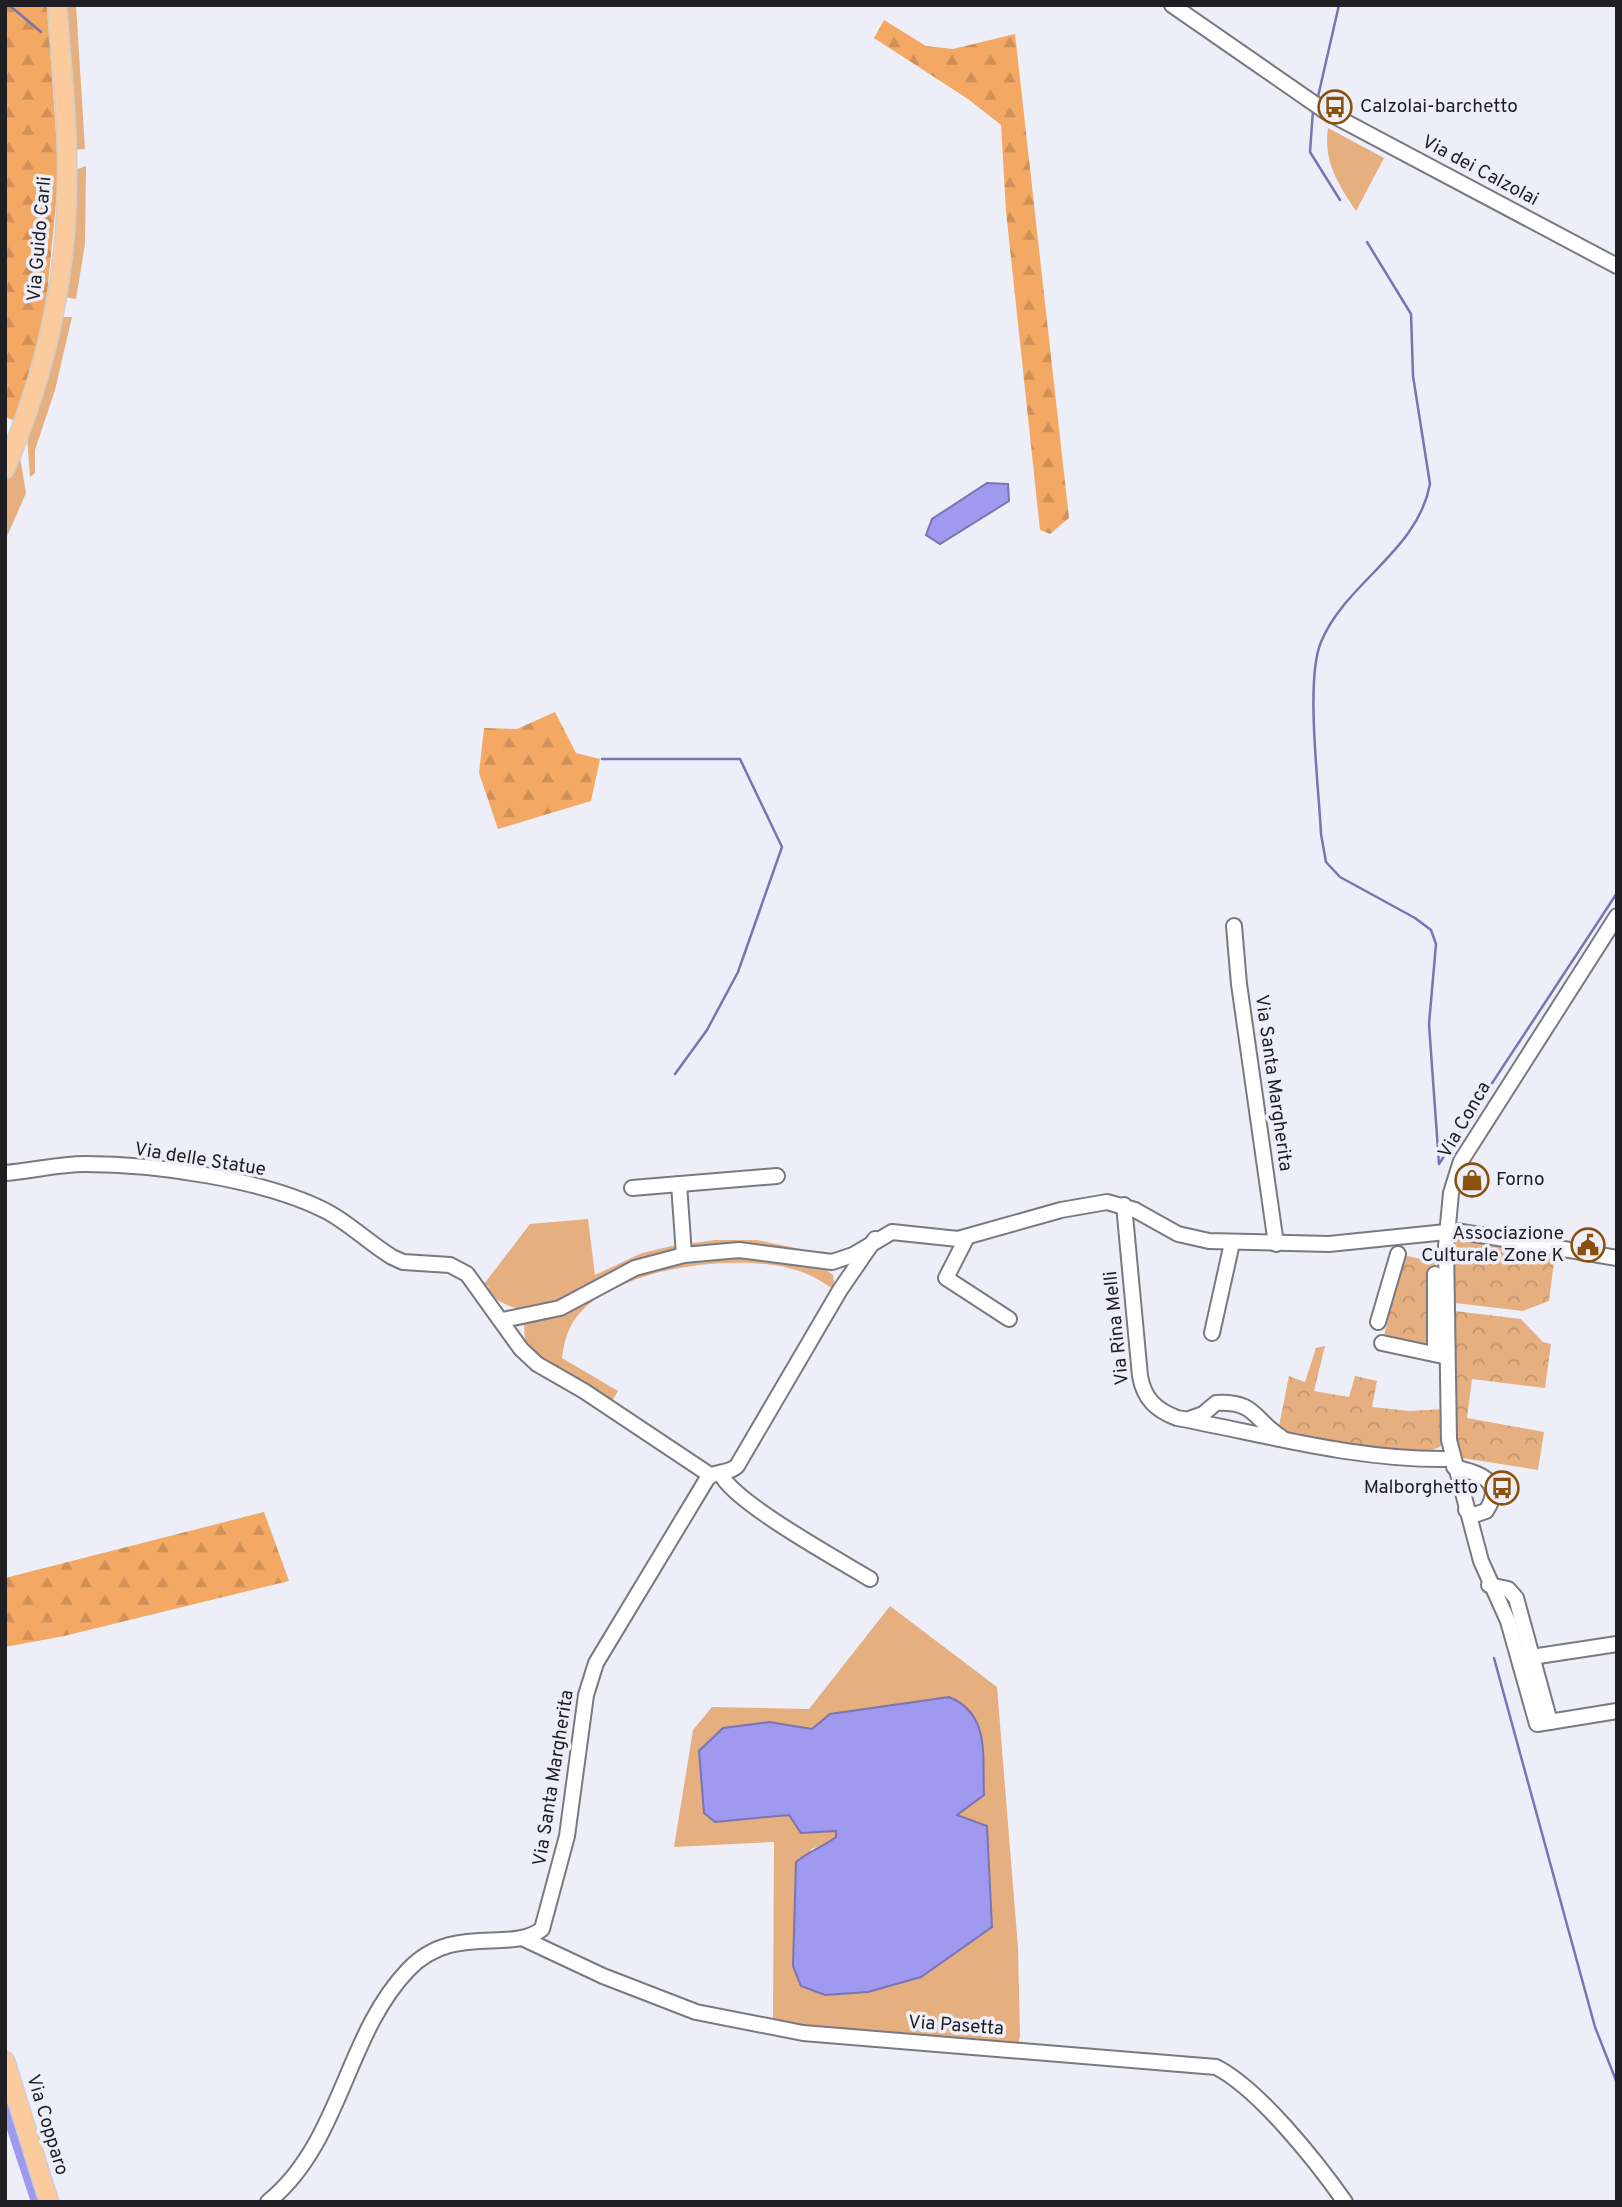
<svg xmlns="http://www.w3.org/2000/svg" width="1622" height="2207" viewBox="0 0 1622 2207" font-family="Overpass,sans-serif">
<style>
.grass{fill:#e6af7f;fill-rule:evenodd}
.forest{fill:url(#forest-firs)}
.park{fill:url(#park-crowns)}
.water{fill:#9f99ef;stroke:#7974b2;stroke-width:2}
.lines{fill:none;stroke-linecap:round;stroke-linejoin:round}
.stream{stroke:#7974b2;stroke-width:2.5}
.canal{stroke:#9f99ef;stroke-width:10}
.minor-casing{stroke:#797982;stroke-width:18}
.major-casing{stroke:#cececf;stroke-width:21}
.minor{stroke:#fff;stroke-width:14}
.major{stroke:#fbca9d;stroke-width:18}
.labels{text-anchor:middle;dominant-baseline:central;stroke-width:7;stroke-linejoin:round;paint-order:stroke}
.poi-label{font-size:19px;fill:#1f1f23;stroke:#eeeef9;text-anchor:start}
.street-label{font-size:19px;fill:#1f1f23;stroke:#eeeef9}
</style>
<defs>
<pattern id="forest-firs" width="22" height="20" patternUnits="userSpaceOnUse" patternTransform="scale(1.75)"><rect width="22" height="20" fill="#f3a864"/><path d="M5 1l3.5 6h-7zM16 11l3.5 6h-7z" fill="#d09056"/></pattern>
<pattern id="park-crowns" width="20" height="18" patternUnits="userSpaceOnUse" patternTransform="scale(1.75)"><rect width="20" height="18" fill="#e6af7f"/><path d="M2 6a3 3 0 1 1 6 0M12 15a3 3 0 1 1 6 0" fill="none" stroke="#c5966d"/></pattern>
</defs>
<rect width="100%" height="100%" fill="#eeeef9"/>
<g class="grass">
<polygon points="65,5 76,5 85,149 74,150"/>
<path d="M1328 128 1384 158 1356 211C1338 184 1323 161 1328 128Z"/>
<polygon points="86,166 85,244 76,299 65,297 75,170"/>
<polygon points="62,317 72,317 55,390 35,450 35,473 30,477 27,436 48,373"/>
<polygon points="19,451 26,493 5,541 5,484"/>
<path d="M588 1219 595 1275 642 1253 676 1245 677 1251C657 1257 635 1262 615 1271 570 1292 532 1334 485 1290L489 1287 484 1284 530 1224Z"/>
<polygon points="715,1240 757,1240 819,1253 839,1253 834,1256 687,1249 686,1244"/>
<path d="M731 1255 823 1268 833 1275 835 1290C825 1284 814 1276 802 1272 745 1251 620 1266 579 1314 568 1326 564 1342 562 1358L618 1391 612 1401 542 1363 525 1345 524 1324 558 1316 609 1285 663 1264Z"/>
<path d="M890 1606 997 1687 1018 1948 1020 2036 1018 2045 802 2027 773 2020 774 1842 674 1847 693 1730 712 1707 809 1709ZM769 1722 813 1729 957 1816 868 1992 825 1995 801 1986 811 1849 827 1844 836 1837V1831L789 1815 715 1822Z"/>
</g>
<g class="forest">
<polygon points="5,5 47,5 59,174 45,314 18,422 5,417"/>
<polygon points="884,20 926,46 953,49 1015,34 1069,518 1050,534 1040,530 1006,211 1001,125 968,99 874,38"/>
<polygon points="555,712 576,753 600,759 591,801 498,829 479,773 484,728 517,729"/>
<polygon points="264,1512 289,1581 64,1636 5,1647 5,1578"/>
</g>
<g class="park">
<polygon points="1455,1236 1555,1254 1549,1301 1523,1311 1455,1303"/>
<polygon points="1398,1254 1435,1262 1435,1354 1382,1343 1387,1324 1378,1322"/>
<polygon points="1455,1311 1521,1319 1543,1342 1551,1344 1545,1388 1472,1379 1467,1418 1544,1432 1538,1470 1456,1457 1452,1395"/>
<path d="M1325 1346 1314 1391 1349 1397 1355 1376 1377 1381 1372 1407 1410 1411 1443 1409 1442 1445C1421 1465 1308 1437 1278 1431L1289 1376 1305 1382 1316 1348Z"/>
</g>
<g class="water">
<polygon points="987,483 1008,484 1009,501 940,544 926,535 932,519"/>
<path d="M949 1697C991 1714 982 1757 984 1795L957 1815 987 1826 992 1927 921 1977 868 1992 825 1995 801 1986 793 1966 796 1862C809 1851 823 1847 836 1837V1831L801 1833 789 1815 715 1822 704 1813 699 1751 723 1728 769 1722 812 1729 830 1714Z"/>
</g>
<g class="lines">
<g class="stream">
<polyline points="9,5 41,32"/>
<polyline points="1317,101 1339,5"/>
<polyline points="1313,110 1310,152 1340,200"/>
<path d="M1367 242 1411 314 1413 376 1430 484C1418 551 1345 583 1321 642 1305 680 1319 788 1321 834L1326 862 1340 877 1415 918 1431 930 1436 944 1429 1024 1439 1164"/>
<polyline points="602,759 740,759 782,847 738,972 707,1030 675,1074"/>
<polyline points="1439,1164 1617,893"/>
<polyline points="1494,1658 1595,2027 1617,2083"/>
</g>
<polyline class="canal" points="5,2108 36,2202"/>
<defs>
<g id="minor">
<polyline points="1172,5 1325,111 1617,266"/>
<polyline points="1617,916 1461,1161 1451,1193 1446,1246 1449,1440 1481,1561 1508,1621 1537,1724 1617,1711"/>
<polyline points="1234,926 1239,984 1276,1244"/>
<path d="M5 1173C32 1171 58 1164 85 1164 155 1164 263 1179 326 1211 349 1223 369 1243 392 1257L403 1262 450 1265 467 1274 521 1349 537 1364 584 1391 710 1475"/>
<polyline points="679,1184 684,1255"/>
<polyline points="632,1188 777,1176"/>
<path d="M1124 1205 1140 1376C1144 1399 1156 1410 1177 1418 1268 1435 1359 1461 1451 1459"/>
<polyline points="967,1237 946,1278 1009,1319"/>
<polyline points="503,1320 560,1308 635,1268 684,1255 739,1250 832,1262 853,1255 892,1232 958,1239 1061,1210 1107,1202 1135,1210 1178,1234 1209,1241 1329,1244 1456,1231 1617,1258"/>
<polyline points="1378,1322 1398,1254"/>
<polyline points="1212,1333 1232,1243"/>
<polyline points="1382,1343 1443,1356"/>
<polyline points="1435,1354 1435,1274"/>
<path d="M1189 1419 1203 1414 1216 1403C1256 1401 1253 1419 1281 1437"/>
<path d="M1454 1467C1478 1473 1506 1480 1486 1511L1474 1515 1466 1510"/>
<path d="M721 1474C733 1502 839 1560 870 1579"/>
<polyline points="1489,1585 1508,1589 1516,1598 1550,1722"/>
<polyline points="1525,1658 1617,1644"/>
<path d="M522 1938 603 1976 696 2012 803 2033 1216 2067C1259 2089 1316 2161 1345 2202"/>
<path d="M268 2202C341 2143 345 2036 408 1970 453 1922 511 1954 542 1929L567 1836 586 1695 596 1663 707 1479C715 1470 727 1475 737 1466L840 1290 875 1239"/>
</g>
<g id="major">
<path d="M5 469C45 376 67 281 67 180 68 122 61 63 57 5"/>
<polyline points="5,2061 49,2202"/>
</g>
</defs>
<use href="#minor" class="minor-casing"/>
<use href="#major" class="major-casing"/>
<use href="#minor" class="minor"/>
<use href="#major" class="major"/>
</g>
<defs>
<symbol id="bus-ring" viewBox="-11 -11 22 22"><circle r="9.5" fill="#eeeef9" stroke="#8b510c" stroke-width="1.5"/><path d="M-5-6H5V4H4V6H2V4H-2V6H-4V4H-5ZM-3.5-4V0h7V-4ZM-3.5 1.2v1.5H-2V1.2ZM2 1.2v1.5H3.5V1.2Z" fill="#8b510c"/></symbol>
<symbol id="shop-ring" viewBox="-11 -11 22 22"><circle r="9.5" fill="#eeeef9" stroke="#8b510c" stroke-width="1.5"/><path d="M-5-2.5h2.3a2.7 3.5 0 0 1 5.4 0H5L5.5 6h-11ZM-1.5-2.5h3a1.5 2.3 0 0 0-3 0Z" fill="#8b510c"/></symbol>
<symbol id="civic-ring" viewBox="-11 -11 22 22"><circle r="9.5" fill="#eeeef9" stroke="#8b510c" stroke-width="1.5"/><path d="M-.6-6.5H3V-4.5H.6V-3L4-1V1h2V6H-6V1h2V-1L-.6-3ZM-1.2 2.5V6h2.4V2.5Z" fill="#8b510c"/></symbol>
</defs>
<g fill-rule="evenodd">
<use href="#bus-ring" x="1316" y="88" width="38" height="38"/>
<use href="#shop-ring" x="1453" y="1161" width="38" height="38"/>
<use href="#civic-ring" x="1569" y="1226" width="38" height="38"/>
<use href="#bus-ring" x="1483" y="1469" width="38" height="38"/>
</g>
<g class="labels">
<g class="poi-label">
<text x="1360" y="107">Calzolai-barchetto</text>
<text x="1496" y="1180">Forno</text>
<text x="1564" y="1234" text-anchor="end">Associazione<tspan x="1564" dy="22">Culturale Zone K</tspan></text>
<text x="1478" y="1488" text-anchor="end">Malborghetto</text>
</g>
<g class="street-label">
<text transform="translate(1480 171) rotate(28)">Via dei Calzolai</text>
<text transform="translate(40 239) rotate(-85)">Via Guido Carli</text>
<text transform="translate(1273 1083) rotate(82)">Via Santa Margherita</text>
<text transform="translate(1465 1120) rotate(-60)">Via Conca</text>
<text transform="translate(200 1160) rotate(9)">Via delle Statue</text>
<text transform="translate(1117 1328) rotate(-96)">Via Rina Melli</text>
<text transform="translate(554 1778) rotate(-81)">Via Santa Margherita</text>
<text transform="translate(956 2026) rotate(4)">Via Pasetta</text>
<text transform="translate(47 2125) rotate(73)">Via Copparo</text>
</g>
</g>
<rect width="1622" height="2207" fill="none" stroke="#1f1f23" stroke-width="14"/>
</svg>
